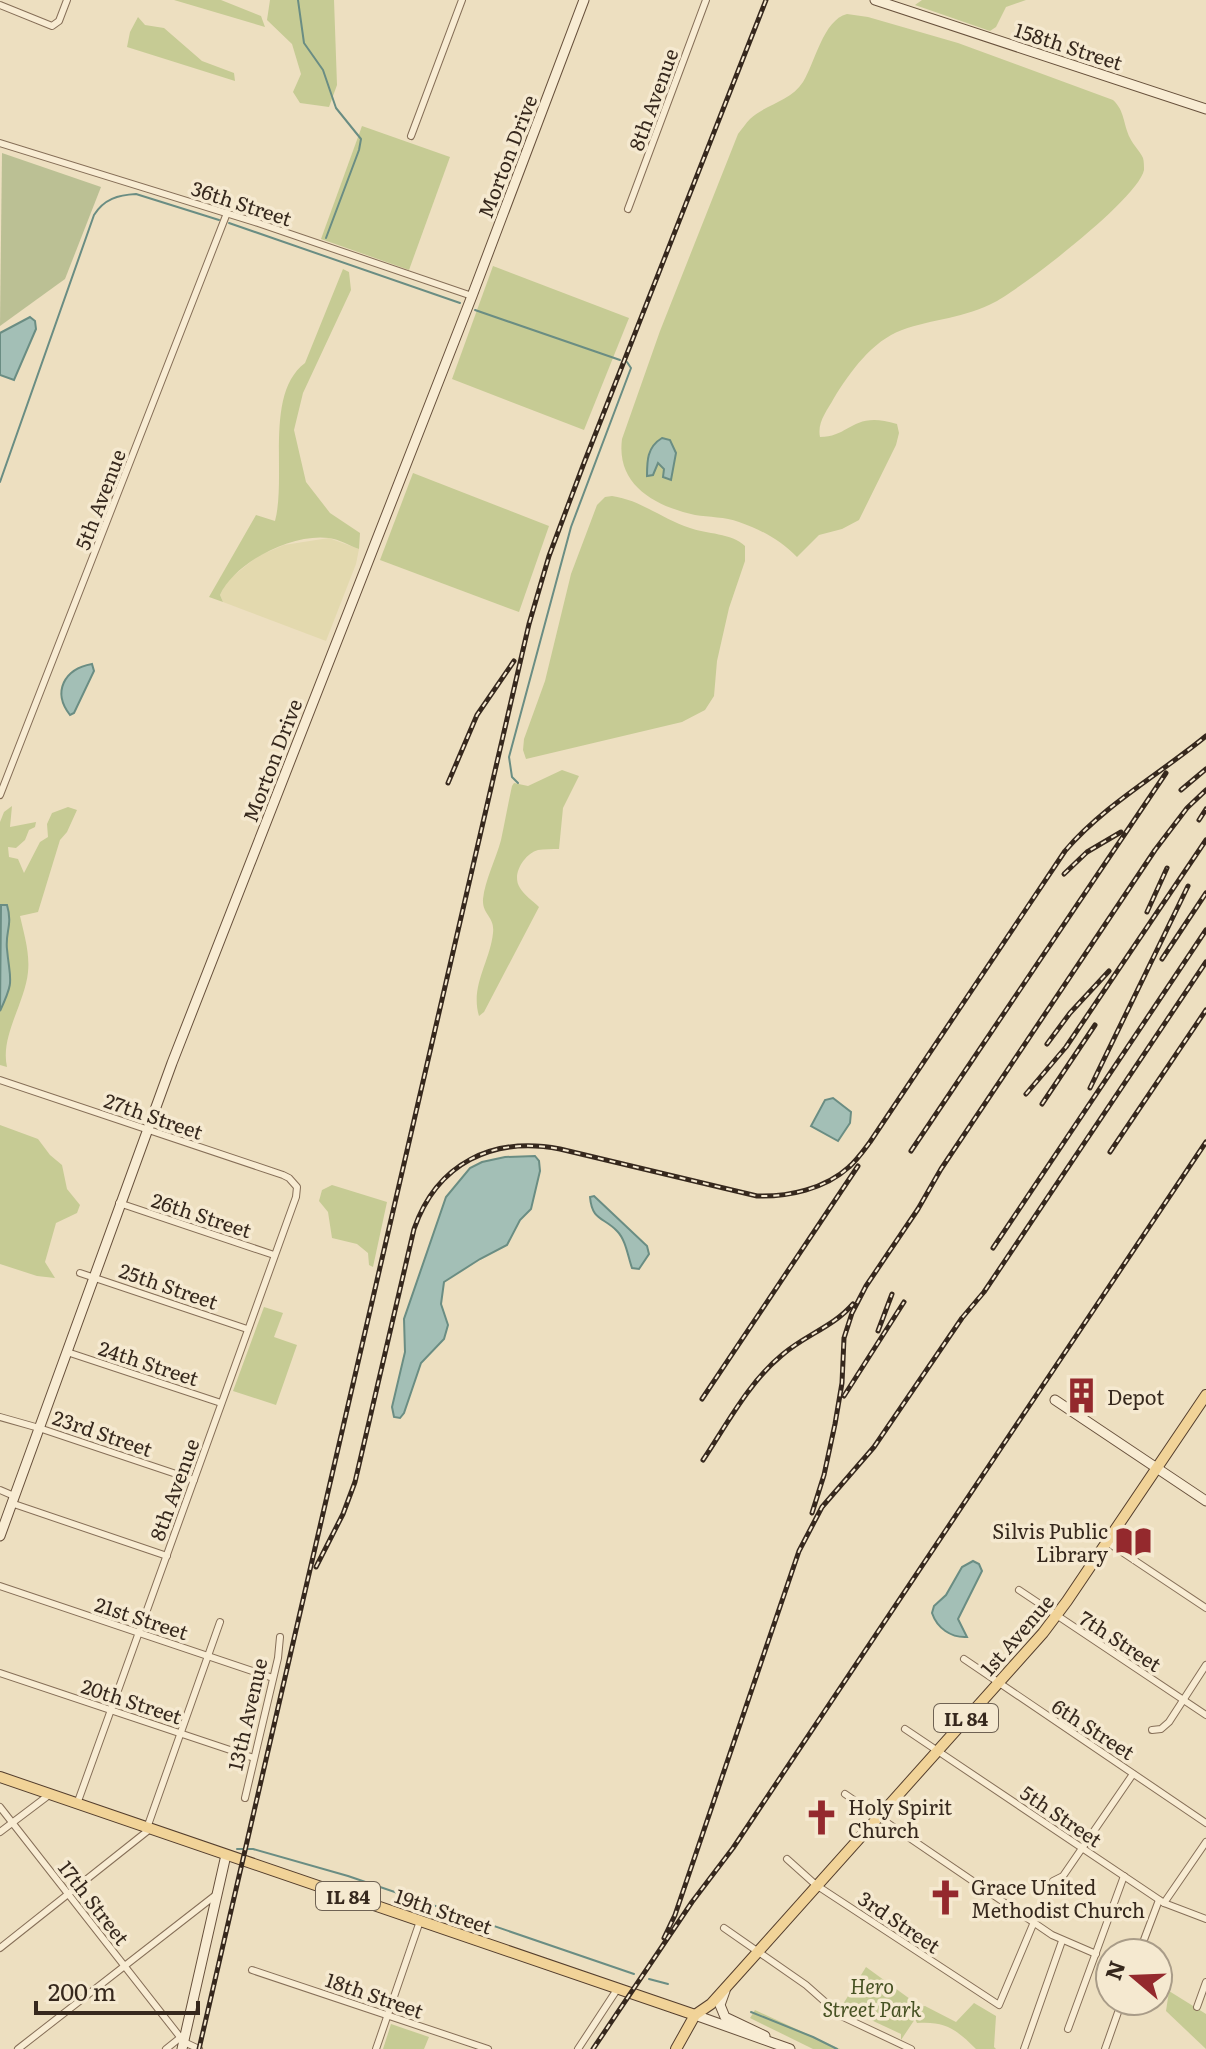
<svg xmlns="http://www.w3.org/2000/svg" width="1206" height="2049" viewBox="0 0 1206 2049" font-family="Literata,serif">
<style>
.farmland{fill:#e3d9ae}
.green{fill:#c6cb94}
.cemetery{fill:#bbc094}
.water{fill:#a3bfb6;stroke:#6a8d83;stroke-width:2}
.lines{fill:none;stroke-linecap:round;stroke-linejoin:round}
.stream{stroke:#6a8d83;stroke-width:2}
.street-casing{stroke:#866f58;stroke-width:8}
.secondary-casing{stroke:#68513c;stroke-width:11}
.primary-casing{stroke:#543e2d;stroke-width:12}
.street{stroke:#f8ecd3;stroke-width:6}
.secondary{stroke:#f8ecd3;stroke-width:9}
.primary{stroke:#f1d398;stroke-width:10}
.rail-casing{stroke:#36281d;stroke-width:5}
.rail{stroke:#f5e9d0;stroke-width:2;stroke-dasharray:6;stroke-linecap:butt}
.labels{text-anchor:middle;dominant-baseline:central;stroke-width:7;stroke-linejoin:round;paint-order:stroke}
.shield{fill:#f5e9d0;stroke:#6f6253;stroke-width:2}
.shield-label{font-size:18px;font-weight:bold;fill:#36281d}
.street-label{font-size:20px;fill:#36281d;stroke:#f5e9d0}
.poi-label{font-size:20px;fill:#36281d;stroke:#f5e9d0;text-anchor:start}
.park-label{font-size:20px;font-style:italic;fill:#475223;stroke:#f5e9d0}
</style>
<rect width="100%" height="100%" fill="#eddfc0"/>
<polygon class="farmland" points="329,538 359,549 356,564 326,641 223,602 220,595 227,581 258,556 284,545"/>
<g class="green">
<polygon points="174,0 221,0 261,16 265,27"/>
<polygon points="270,0 334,0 337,85 329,107 300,103 293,92 301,74 292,44 267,20"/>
<polygon points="922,0 1026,0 1006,7 996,27 990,31 915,5"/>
<path d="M847 14 868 17 958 43 1113 100C1125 111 1123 124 1130 138 1133 145 1140 151 1143 158 1144 161 1144 167 1144 170 1138 199 1023 287 995 302 966 318 932 319 902 330 872 341 850 372 834 398 827 411 817 422 820 437 851 437 852 410 897 424L899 433 896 445 859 520 842 529 819 535 797 557C780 540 762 530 739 522 725 517 709 517 695 515 655 506 616 485 622 439L660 331 738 134C742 129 746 123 750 119 766 104 791 101 803 82 815 63 823 20 847 14Z"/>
<polygon points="138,17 145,25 164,28 202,61 234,73 235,81 127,47 130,32"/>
<polygon points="362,126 450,157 409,270 321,239"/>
<polygon points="493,266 629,318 584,430 452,379"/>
<path d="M343 269 349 272 351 290 303 393 294 430 306 482 330 513 360 533 359 549C350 546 339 539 329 538 292 533 235 562 220 595L223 602 209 597 256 515 275 521C287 476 264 394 305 363Z"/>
<polygon points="413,473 549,526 519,612 380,560"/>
<path d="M612 496C641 500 662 519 690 528 706 534 732 533 745 546V561L729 608 717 661 714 696 705 710 682 722 526 759 523 750 524 739 545 681 571 574 597 505 605 497Z"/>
<path d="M562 770 579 776 563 808 559 849C553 849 544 849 538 850 524 854 511 875 520 888 524 895 533 901 539 907L484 1012 479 1016C470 986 490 962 493 933 495 916 482 915 483 899 485 880 496 859 501 840 505 822 508 804 512 786L514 783 528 786Z"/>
<path d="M12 806 10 827 36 822 35 827 29 830 25 840 16 848 8 847 9 857 18 859 24 873 40 842 48 837 47 824 52 813 68 807 77 810 67 832 60 840 38 912 20 916C24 934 30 953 28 972 25 1003 0 1036 7 1067L0 1065V822L4 812Z"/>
<polygon points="0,1125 38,1139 50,1155 62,1165 67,1189 80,1205 77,1213 56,1223 45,1262 55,1278 37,1276 0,1264"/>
<polygon points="332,1185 387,1202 373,1267 369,1265 368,1253 357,1244 332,1238 328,1212 319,1201 322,1190"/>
<polygon points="264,1307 283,1313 274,1337 297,1345 276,1405 233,1391"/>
<path d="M866 1967 921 2007 925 2006 956 2022 974 2003 996 2016 994 2047 996 2049H976C956 2029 945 2021 917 2023L915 2019 901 2040V2034L854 2012 850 2017 840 2009Z"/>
<polygon points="1169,1991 1206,2014 1206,2049 1166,2011"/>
<polygon points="755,2010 840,2049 813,2049 750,2018"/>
<polygon points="391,2024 429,2037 424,2049 383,2049"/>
</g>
<polygon class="cemetery" points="2,153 101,187 65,279 0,326"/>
<g class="water">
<polygon points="30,317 35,321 36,329 14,380 0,375 0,333"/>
<path d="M662 438 670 440 676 453 671 480 663 477 664 469 658 463 653 475 647 476C647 461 647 447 662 438Z"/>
<path d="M92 664 94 671 74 713 70 715C52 692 64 669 92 664Z"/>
<path d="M1 905H7C13 925 5 932 7 949 10 982 15 979 0 1011Z"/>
<polygon points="833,1098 851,1112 850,1123 838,1141 811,1126 825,1100"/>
<polygon points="535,1156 539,1161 540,1171 531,1209 520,1220 507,1245 480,1259 444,1282 441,1304 448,1325 444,1339 421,1363 404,1413 400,1418 394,1417 392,1407 405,1352 404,1319 446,1197 470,1168 482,1162 505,1157"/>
<path d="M594 1196 647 1246 649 1254 639 1269 632 1268C628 1257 626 1240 617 1231 604 1217 592 1221 590 1197Z"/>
<path d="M973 1561 979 1564 982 1571 958 1619 967 1637C951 1638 937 1628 932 1613L934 1606 946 1595 962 1567Z"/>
</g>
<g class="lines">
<g class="stream">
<polyline points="298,0 304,43 323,70 336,108 361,139 359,150 326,238"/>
<polyline points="229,223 460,303"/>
<polyline points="475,310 620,360"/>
<path d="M0 482 94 215C104 199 118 195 136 194L219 220"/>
<polyline points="518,783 512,777 509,757 571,527 631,368 627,362"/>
<polyline points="237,1849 253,1849 348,1876 634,1974"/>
<polyline points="649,1979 668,1984"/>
<polyline points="751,2012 813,2037 837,2049"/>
</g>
<defs>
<g id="street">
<polyline points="0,5 52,26 59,21 67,0"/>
<polyline points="411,136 462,0"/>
<polyline points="0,143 258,223 472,296"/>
<polyline points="628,209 706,0"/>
<polyline points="0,795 227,213"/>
<polyline points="0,1080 283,1175 289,1178 297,1187 296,1197 77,1804"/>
<polyline points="119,1203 274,1255"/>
<polyline points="80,1273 247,1329"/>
<polyline points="67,1352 221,1403"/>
<polyline points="0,1417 39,1428 194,1480"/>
<polyline points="0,1490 14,1496"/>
<polyline points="11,1503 167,1556"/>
<polyline points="1107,1542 1206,1608"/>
<polyline points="0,1586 273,1678"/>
<polyline points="1019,1590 1206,1715"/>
<polyline points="964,1659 1206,1823"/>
<polyline points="0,1673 254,1758"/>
<polyline points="905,1729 1164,1903 1206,1919"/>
<polyline points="1152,1730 1161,1729 1169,1722 1206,1665"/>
<polyline points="845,1794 1052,1935 1096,1954"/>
<polyline points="245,1798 278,1658 280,1637"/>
<polyline points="0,1807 184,2042 199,2049"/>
<polyline points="147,1828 220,1622"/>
<polyline points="0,1832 49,1795"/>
<polyline points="787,1859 816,1885 999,2005 1034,1922"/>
<polyline points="1053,1881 1063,1876 1133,1774"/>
<polyline points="1164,1903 1206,1842"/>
<polyline points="724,1928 806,1985 841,2016 911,2049"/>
<polyline points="0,1948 150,1829"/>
<polyline points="1139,1953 1159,1900"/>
<polyline points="252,1970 488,2049"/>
<polyline points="1197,2007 1206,1982"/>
<polyline points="1068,2029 1124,1876"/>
<polyline points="18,2049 217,1894"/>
<polyline points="166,2049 181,2037"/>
<polyline points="376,2049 420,1921"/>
<polyline points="578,2049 618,1988"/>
<polyline points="1024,2049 1062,1941"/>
<polyline points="1105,2049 1122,2001"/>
</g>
<g id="secondary">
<polyline points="875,0 1206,109"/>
<polyline points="1055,1400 1206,1501"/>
<polyline points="0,1536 172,1063 472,296 584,0"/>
<polyline points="725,1991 720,2005 725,2017 765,2036"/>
<polyline points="695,2015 790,2049"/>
<polyline points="182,2049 226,1855"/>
</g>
<g id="primary">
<polyline points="0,1777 695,2015"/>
<polyline points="676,2049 695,2015 711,2004 738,1974 1043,1633 1067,1601 1206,1395"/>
</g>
</defs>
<use href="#street" class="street-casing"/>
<use href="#secondary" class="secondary-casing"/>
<use href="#primary" class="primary-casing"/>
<use href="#street" class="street"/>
<use href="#secondary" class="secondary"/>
<use href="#primary" class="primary"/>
<defs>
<g id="rail">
<polyline points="448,783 477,715 514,661"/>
<polyline points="1181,790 1206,769"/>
<polyline points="1199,820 1206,809"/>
<polyline points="1064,874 1087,852 1121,832"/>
<polyline points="1147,912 1167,868"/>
<polyline points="1162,959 1206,893"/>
<polyline points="1047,1044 1070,1013 1109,971"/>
<polyline points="1090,1088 1188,886"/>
<polyline points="1026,1094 1066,1047 1206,840"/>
<polyline points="1042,1104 1095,1025"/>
<polyline points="911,1151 1166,773"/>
<polyline points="1110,1152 1206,1010"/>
<polyline points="993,1248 1206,930"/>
<polyline points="878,1331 892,1294"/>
<polyline points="844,1396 904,1302"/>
<polyline points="702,1399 858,1166"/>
<path d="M703 1460C727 1424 749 1382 782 1355 805 1335 833 1327 853 1304"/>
<polyline points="812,1513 824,1475 835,1424 842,1383 844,1338 852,1313 866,1286 918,1209 941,1169 1155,850 1187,808 1206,790"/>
<path d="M316 1567 343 1514 355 1482 414 1229C437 1163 493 1136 560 1149L757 1196C788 1197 825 1189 849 1167 857 1160 864 1150 870 1142L1065 851C1104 805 1160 774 1206 736"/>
<polyline points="664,1938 675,1915 799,1551 822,1507 874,1447 962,1318 984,1292 1206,962"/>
<polyline points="199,2049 529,624 549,556 584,463 766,0"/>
<polyline points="593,2049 692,1902 733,1848 1206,1142"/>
</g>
</defs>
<use href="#rail" class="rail-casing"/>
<use href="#rail" class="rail"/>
</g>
<defs>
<symbol id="building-bare" viewBox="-9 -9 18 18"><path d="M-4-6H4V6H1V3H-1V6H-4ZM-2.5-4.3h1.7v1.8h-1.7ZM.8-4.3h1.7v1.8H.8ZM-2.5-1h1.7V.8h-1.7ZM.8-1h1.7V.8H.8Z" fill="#94292d" stroke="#f5e9d0" stroke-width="2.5" paint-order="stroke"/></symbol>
<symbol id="library-bare" viewBox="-9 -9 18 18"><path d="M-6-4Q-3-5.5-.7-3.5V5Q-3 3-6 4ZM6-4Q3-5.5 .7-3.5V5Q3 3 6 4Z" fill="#94292d" stroke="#f5e9d0" stroke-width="2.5" paint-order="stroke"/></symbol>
<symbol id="church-bare" viewBox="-9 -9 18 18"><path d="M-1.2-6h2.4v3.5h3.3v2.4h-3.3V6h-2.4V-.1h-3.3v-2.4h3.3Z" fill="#94292d" stroke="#f5e9d0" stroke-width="2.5" paint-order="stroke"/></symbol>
</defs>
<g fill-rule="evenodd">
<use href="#building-bare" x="1056" y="1370" width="51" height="51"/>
<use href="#library-bare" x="1108" y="1516" width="51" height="51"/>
<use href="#church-bare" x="796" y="1792" width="51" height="51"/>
<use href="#church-bare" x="920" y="1872" width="51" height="51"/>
</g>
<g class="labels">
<g class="shield">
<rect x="934" y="1704" width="64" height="28" rx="6"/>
<rect x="316" y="1882" width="64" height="28" rx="6"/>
</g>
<g class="shield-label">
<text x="966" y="1718">IL 84</text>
<text x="348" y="1896">IL 84</text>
</g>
<g class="street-label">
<text transform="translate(1069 45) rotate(18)">158th Street</text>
<text transform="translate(652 99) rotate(-70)">8th Avenue</text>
<text transform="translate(506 156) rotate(-69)">Morton Drive</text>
<text transform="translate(242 202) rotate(18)">36th Street</text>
<text transform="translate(99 499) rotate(-69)">5th Avenue</text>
<text transform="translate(271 760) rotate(-69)">Morton Drive</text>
<text transform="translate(154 1115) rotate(19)">27th Street</text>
<text transform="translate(202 1214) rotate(18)">26th Street</text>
<text transform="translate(169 1285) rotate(19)">25th Street</text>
<text transform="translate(149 1362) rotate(18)">24th Street</text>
<text transform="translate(103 1432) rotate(19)">23rd Street</text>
<text transform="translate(173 1489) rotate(-70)">8th Avenue</text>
<text transform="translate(142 1617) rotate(18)">21st Street</text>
<text transform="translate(1016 1634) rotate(-49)">1st Avenue</text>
<text transform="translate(1121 1640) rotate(33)">7th Street</text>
<text transform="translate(132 1700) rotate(18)">20th Street</text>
<text transform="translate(246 1714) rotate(-77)">13th Avenue</text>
<text transform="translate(1094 1728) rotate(33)">6th Street</text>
<text transform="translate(1062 1815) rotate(34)">5th Street</text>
<text transform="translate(95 1902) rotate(52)">17th Street</text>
<text transform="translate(444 1910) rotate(19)">19th Street</text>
<text transform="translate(900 1921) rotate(34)">3rd Street</text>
<text transform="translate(375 1994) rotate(19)">18th Street</text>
</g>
<g class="poi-label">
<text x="1107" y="1396">Depot</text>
<text x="1108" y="1530" text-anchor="end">Silvis Public<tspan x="1108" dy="23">Library</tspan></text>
<text x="848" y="1806">Holy Spirit<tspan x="848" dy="23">Church</tspan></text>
<text x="971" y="1886">Grace United<tspan x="971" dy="23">Methodist Church</tspan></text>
</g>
<g class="park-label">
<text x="872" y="1985">Hero<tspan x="872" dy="23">Street Park</tspan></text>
</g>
</g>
<g transform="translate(1134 1977) rotate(289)"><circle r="38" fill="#f5e9d0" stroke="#a99c88" stroke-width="2"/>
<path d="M0-6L14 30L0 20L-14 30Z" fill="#94292d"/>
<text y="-12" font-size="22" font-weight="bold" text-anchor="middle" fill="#36281d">N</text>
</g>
<path d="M36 2001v12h162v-12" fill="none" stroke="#36281d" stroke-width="4"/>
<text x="48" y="2001" font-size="24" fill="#36281d" stroke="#f5e9d0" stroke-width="6" paint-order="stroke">200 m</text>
</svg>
